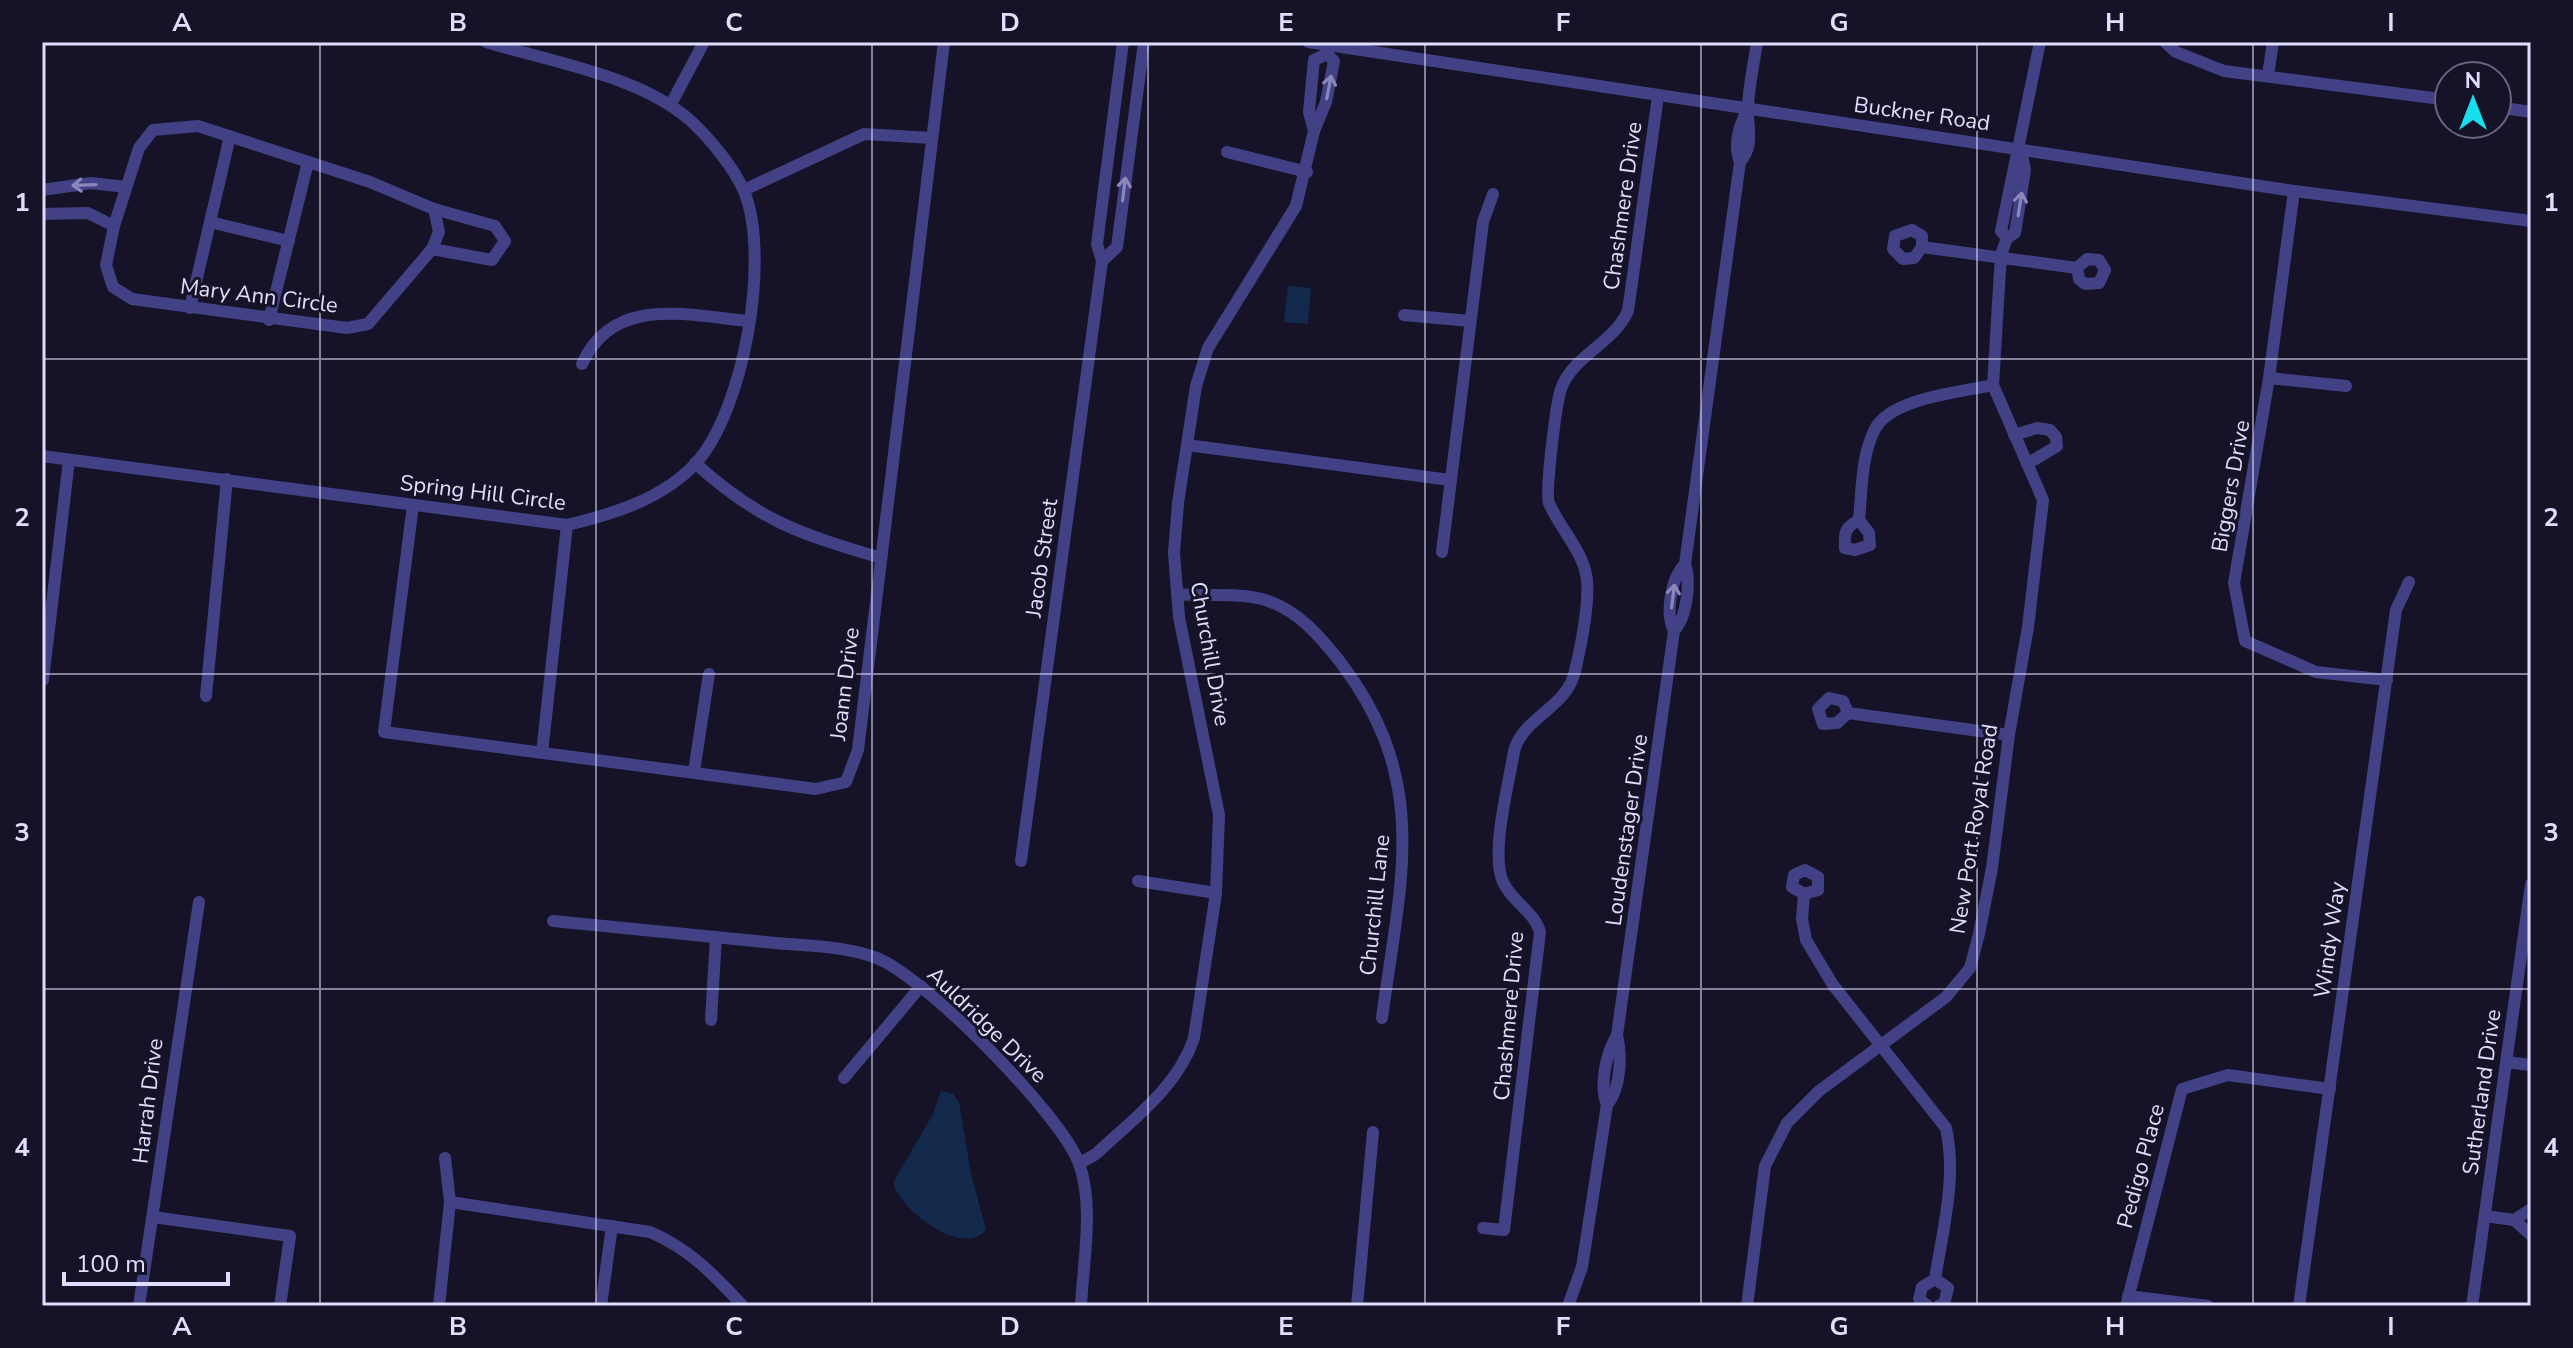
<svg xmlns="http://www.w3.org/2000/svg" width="2573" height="1348" viewBox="0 0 2573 1348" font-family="'Nunito Sans',sans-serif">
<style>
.water{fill:#132a4d}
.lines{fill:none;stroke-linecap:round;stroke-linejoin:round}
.minor{stroke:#424185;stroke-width:12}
.oneway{stroke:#8987bb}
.grid{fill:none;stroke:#e0ddfd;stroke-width:2;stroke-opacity:0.55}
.labels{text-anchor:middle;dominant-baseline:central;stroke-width:6;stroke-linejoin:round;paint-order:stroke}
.street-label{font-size:22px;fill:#e0ddfd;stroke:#161329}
.neatline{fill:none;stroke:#e0ddfd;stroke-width:3}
.grid-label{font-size:26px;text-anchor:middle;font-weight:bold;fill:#e0ddfd}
</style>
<rect width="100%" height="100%" fill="#161329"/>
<g class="water">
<polygon points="1288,286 1311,288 1308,324 1284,322"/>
<path d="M941 1091 953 1094 959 1102 971 1174 986 1230C963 1258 901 1211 893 1183L933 1114Z"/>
</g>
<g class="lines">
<g class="minor">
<polyline points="1308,42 2294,191 2531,221"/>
<polyline points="2165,42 2176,52 2224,71 2449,100"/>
<polyline points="1327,54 1314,60 1309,112 1314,131 1326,102 1334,61 1327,54 1328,46"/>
<polyline points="2268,75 2273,42"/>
<polyline points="671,104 704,42"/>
<polyline points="2497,107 2531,112"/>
<polygon points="198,126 370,182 434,209 439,232 432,249 368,324 347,328 132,299 113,287 106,265 114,226 139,148 153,130"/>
<polyline points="2021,149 2025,170 2015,233 2007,238 2001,231 2040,42"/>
<polyline points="1227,152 1307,172"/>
<path d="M1740 162C1755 145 1747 127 1748 106 1749 85 1754 63 1757 42"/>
<polyline points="42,190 91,183 126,187"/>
<polyline points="744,190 864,134 932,138"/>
<polyline points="2294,191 2269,378 2234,583 2245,641 2316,672 2387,680"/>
<polyline points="42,214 88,213 114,226"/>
<polyline points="210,222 289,241"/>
<polyline points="1922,247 1914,258 1903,259 1893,249 1895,236 1912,230 1922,236 1922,247 2077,268 2087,259 2099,260 2105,270 2099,283 2085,284 2079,279 2077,268"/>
<polyline points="432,249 492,260 505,241 495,226 434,209"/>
<polyline points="1102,261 1117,247 1144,42"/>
<polyline points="190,308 230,136"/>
<polyline points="1404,315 1470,321"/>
<polyline points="269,320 308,162"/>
<path d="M582 364C613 295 687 315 748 321"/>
<polyline points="2269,378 2346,386"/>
<polyline points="2014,435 2037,428 2050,430 2056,437 2057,446 2027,464"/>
<polyline points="1187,445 1450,480"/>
<path d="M42 456 567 525C613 514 663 499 696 463 744 410 771 257 744 191 734 168 711 140 693 123 643 76 551 62 486 42"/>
<path d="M695 463C759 521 800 534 881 558"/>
<polyline points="413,505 384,732 816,789 846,782 858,750 944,42"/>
<path d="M1859 520C1845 527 1844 533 1845 548L1855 550 1870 545 1869 533 1859 520C1862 490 1861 456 1875 429 1891 398 1961 392 1993 385"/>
<polyline points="1442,552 1483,222 1493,194"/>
<path d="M1177 594C1205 597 1234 592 1262 599 1297 609 1319 635 1341 663 1432 783 1400 882 1382 1018"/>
<path d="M1674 631C1687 617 1691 582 1685 564L1740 162C1733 144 1739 125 1748 109"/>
<polyline points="43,680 69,460"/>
<polyline points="206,696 227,479"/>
<polyline points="1848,713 1837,723 1823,724 1818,709 1829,698 1843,701 1848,713 2009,735"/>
<polyline points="542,753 567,525"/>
<polyline points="694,771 709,674"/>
<polyline points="1021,861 1102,261 1097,244 1123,42"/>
<polyline points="1138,881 1216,893"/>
<path d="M1804 894 1792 887 1794 875 1805 870 1818 877V890L1804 894 1802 919 1806 940 1833 985 1946 1128C1957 1178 1943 1229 1935 1279L1922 1287 1919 1299 1928 1306"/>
<path d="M553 921C624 928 695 935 765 942 801 946 840 945 874 957 922 973 1059 1113 1078 1161 1095 1203 1083 1262 1081 1306"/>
<polyline points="711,1020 716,937"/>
<polyline points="2506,1062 2531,1065"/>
<polyline points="844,1078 921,986"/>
<path d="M1607 1105C1599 1085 1606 1054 1617 1035L1674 631C1665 613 1671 578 1685 564"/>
<path d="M1080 1163 1096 1154C1132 1120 1178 1087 1194 1038L1216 893 1219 815 1179 617 1174 553 1178 503 1196 386 1208 348 1296 206 1314 131"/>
<path d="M450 1202 650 1232C690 1249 714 1275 743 1306"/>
<polyline points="2485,1216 2514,1220 2531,1209"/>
<polyline points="153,1217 290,1236 280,1306"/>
<polyline points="2514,1220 2531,1235"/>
<path d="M1483 1228 1504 1230 1540 932C1534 911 1512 902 1503 882 1490 852 1509 784 1514 751 1523 717 1567 708 1575 671 1581 646 1591 597 1586 574 1581 549 1559 527 1549 503 1545 493 1556 403 1561 389 1573 355 1613 344 1628 311L1658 96"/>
<polyline points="1935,1279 1948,1288 1944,1304 1938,1306"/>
<polyline points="2128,1296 2208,1306"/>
<polyline points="139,1306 199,902"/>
<polyline points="439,1306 450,1202 445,1158"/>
<polyline points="601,1306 612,1226"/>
<polyline points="1357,1306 1373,1132"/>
<path d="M1568 1306 1582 1267 1607 1105C1621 1088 1622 1055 1617 1035"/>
<polyline points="1747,1306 1765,1166 1787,1123 1819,1091 1946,997 1970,968 1979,934 1992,868 2009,735 2028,627 2043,500 1993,385 2001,255 2007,238"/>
<polyline points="2126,1306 2182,1089 2228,1075 2330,1089"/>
<polyline points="2299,1306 2396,610 2409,582"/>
<polyline points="2472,1306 2531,884"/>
</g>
</g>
<defs><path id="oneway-shaft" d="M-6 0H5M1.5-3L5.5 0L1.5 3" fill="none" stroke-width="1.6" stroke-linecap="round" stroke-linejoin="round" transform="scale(2)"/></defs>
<g class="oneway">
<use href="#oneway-shaft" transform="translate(1329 87) rotate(-79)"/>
<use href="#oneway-shaft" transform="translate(84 185) rotate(178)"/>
<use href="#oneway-shaft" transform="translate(1124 189) rotate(-83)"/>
<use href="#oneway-shaft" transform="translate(2020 204) rotate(-81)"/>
<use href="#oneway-shaft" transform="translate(1673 596) rotate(-83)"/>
</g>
<path class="grid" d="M320 42V1306M596 42V1306M872 42V1306M1148 42V1306M1425 42V1306M1701 42V1306M1977 42V1306M2253 42V1306M42 359H2531M42 674H2531M42 989H2531"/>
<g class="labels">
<g class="street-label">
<text transform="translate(1922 114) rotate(8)">Buckner Road</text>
<text transform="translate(1623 206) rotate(-82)">Chashmere Drive</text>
<text transform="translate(259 296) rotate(7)">Mary Ann Circle</text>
<text transform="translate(2231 486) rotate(-80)">Biggers Drive</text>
<text transform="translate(483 493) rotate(7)">Spring Hill Circle</text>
<text transform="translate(1042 558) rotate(-82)">Jacob Street</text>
<text transform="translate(1210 654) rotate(80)">Churchill Drive</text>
<text transform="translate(845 684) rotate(-83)">Joann Drive</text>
<text transform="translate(1974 829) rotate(-81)">New Port Royal Road</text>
<text transform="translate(1627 830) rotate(-82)">Loudenstager Drive</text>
<text transform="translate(1375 905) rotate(-84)">Churchill Lane</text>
<text transform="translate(2330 940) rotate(-82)">Windy Way</text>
<text transform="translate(1509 1016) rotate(-85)">Chashmere Drive</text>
<text transform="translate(987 1025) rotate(44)">Auldridge Drive</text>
<text transform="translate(2482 1092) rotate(-82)">Sutherland Drive</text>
<text transform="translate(148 1101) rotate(-83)">Harrah Drive</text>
<text transform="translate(2141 1166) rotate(-75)">Pedigo Place</text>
</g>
</g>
<rect width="2573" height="1348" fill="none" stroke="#161329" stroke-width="88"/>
<g transform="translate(2473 100)"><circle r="38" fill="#161329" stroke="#67647e" stroke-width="2"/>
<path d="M0-6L14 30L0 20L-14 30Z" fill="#17dfee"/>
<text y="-12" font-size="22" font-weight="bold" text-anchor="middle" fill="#e0ddfd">N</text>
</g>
<path d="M64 1272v12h164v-12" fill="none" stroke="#e0ddfd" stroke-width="4"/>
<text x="76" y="1272" font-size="24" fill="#e0ddfd" stroke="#161329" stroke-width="6" paint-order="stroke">100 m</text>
<rect x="44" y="44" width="2485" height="1260" class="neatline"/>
<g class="grid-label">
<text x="182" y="31">A</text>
<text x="458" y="31">B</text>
<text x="734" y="31">C</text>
<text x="1010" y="31">D</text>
<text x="1286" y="31">E</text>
<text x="1563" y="31">F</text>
<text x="1839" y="31">G</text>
<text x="2115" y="31">H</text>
<text x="2391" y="31">I</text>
<text x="22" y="211">1</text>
<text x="2551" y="211">1</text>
<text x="22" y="526">2</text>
<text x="2551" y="526">2</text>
<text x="22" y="841">3</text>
<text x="2551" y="841">3</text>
<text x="22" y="1156">4</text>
<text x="2551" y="1156">4</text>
<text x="182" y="1335">A</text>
<text x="458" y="1335">B</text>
<text x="734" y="1335">C</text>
<text x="1010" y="1335">D</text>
<text x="1286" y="1335">E</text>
<text x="1563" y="1335">F</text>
<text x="1839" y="1335">G</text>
<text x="2115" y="1335">H</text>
<text x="2391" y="1335">I</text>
</g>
</svg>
